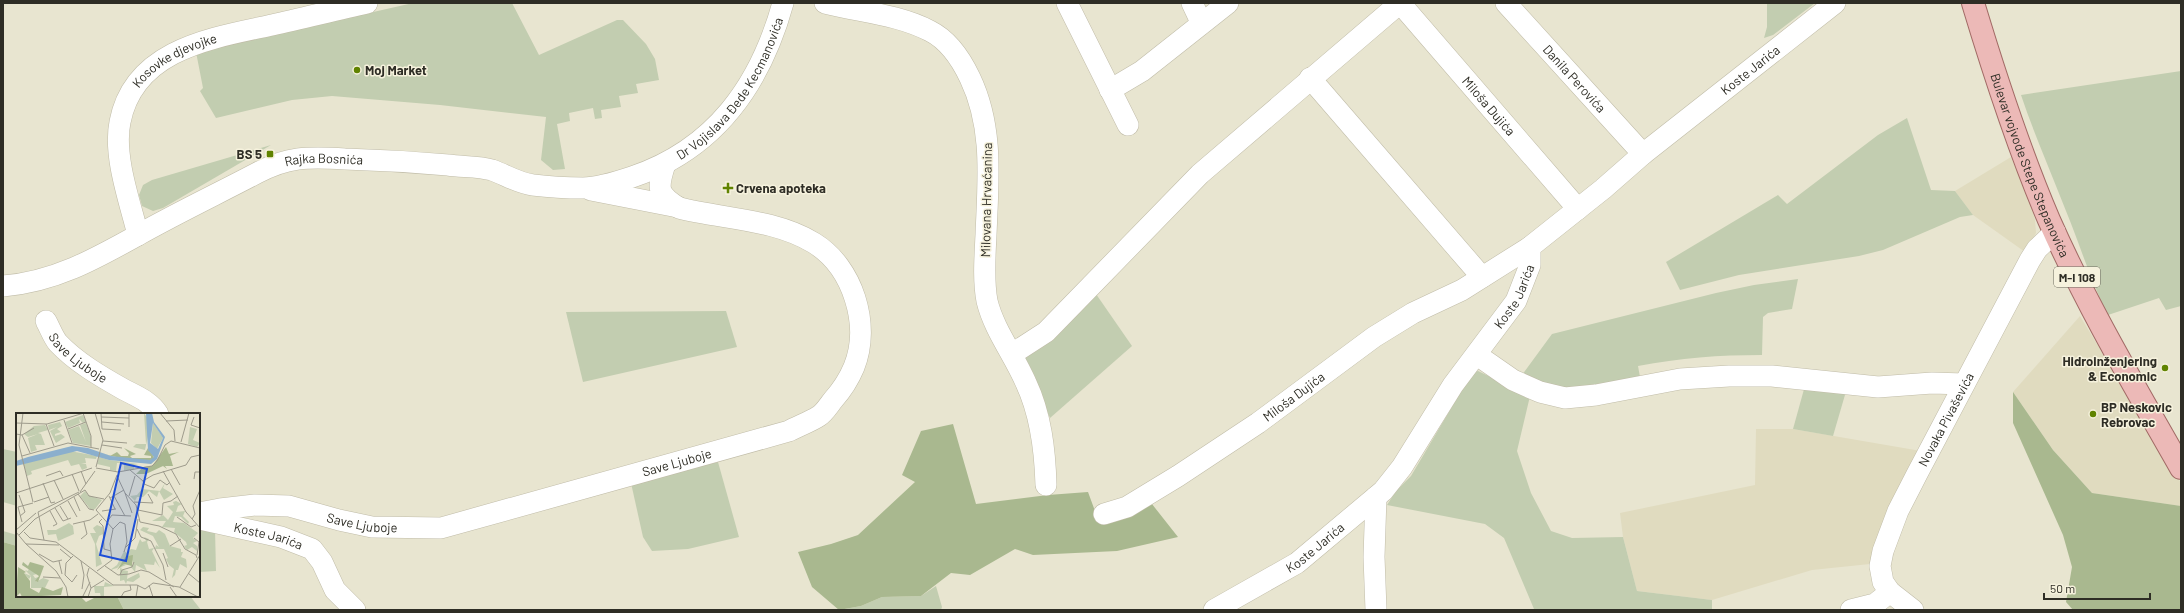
<svg xmlns="http://www.w3.org/2000/svg" width="2184" height="613" viewBox="0 0 2184 613" font-family="Barlow,sans-serif">
<style>
.built{fill:#e0dbbf}
.green{fill:#c2cdb0}
.forest{fill:#a9b88f}
.lines{fill:none;stroke-linecap:round;stroke-linejoin:round}
.minor-casing{stroke:#c0bca8;stroke-width:22}
.major-casing{stroke:#a16a65;stroke-width:24}
.minor{stroke:#fff;stroke-width:21}
.major{stroke:#ecb9b7;stroke-width:22}
.poi-dot{fill:#608300;stroke:#f6f2dd;stroke-width:1.5}
.labels{text-anchor:middle;dominant-baseline:central;stroke-width:3;stroke-linejoin:round;paint-order:stroke}
.shield{fill:#f6f2dd;stroke:#6a685c;stroke-width:1}
.shield-label{font-size:12px;font-weight:bold;fill:#2e2d25}
.street-label{font-size:13px;fill:#2e2d25;stroke:#f6f2dd}
.poi-label{font-size:13px;font-weight:bold;fill:#2e2d25;stroke:#f6f2dd;text-anchor:start}
.inset-road{fill:none;stroke:#9e9b8c;stroke-width:1}
.view{fill:#1d4ed8;fill-opacity:0.15;stroke:#1d4ed8;stroke-width:2}
.inset-edge{fill:none;stroke:#2e2d25;stroke-width:2}
</style>
<rect width="100%" height="100%" fill="#e8e5d0"/>
<g class="built">
<polygon points="2011,157 2030,200 2035,220 2036,233 2025,252 1973,215 1955,191"/>
<polygon points="2080,316 2181,483 2181,506 2092,493 2053,450 2013,392"/>
<polygon points="1756,429 1793,429 1921,451 1870,564 1812,570 1712,600 1637,591 1623,537 1620,513 1755,485"/>
</g>
<g class="green">
<polygon points="413,3 512,3 539,55 617,20 623,20 646,44 655,59 659,80 636,84 638,93 619,96 621,107 601,110 602,118 595,119 593,108 569,113 570,121 557,124 565,169 553,170 541,160 546,117 440,105 332,96 292,100 216,118 200,91 203,88 196,52"/>
<polygon points="1767,3 1815,3 1773,35 1764,38 1767,27"/>
<path d="M2181 71V306L2166 310 2159 298 2108 315C2091 282 2080 245 2066 211 2051 172 2034 134 2021 95Z"/>
<polygon points="1907,118 1931,190 1955,191 1973,215 1960,217 1883,250 1859,256 1739,275 1680,290 1666,262 1778,195 1787,204 1878,135"/>
<polygon points="271,145 163,208 153,211 142,206 139,195 143,185 152,180"/>
<path d="M1798 279 1792 309 1768 313 1763 317 1762 355C1719 355 1680 358 1638 366L1640 377 1574 389 1550 387 1522 375 1552 334 1716 293 1754 285Z"/>
<polygon points="1096,294 1132,346 1050,418 1023,359"/>
<polygon points="726,311 737,347 583,382 566,312"/>
<polygon points="1478,371 1530,396 1517,451 1531,493 1551,531 1572,538 1623,537 1637,591 1712,600 1712,610 1530,610 1534,609 1504,538 1485,524 1387,505 1396,491 1411,476 1472,373"/>
<polygon points="1806,382 1847,388 1833,436 1793,429"/>
<polygon points="3,449 17,452 17,506 3,502"/>
<polygon points="718,462 739,537 688,549 652,551 643,537 631,483"/>
<polygon points="199,524 215,529 216,571 199,572"/>
<polygon points="3,531 17,535 17,546 3,542"/>
<polygon points="936,586 942,607 941,610 839,610 861,606 882,597 921,596"/>
<polygon points="117,596 190,596 201,610 124,610"/>
</g>
<g class="forest">
<polygon points="2013,392 2053,450 2092,493 2181,506 2181,610 2073,610 2066,602 2072,567 2063,535 2013,423"/>
<polygon points="953,424 976,504 1048,495 1088,492 1095,511 1148,499 1178,537 1117,551 1033,555 1015,549 970,575 951,573 921,596 882,597 861,606 839,610 812,587 798,552 831,544 858,535 915,482 902,475 921,431"/>
<polygon points="3,542 17,546 17,596 80,596 86,602 98,596 117,596 124,610 3,610"/>
</g>
<g class="lines">
<defs>
<g id="minor">
<path d="M825 3C860 12 897 14 930 31 948 40 961 59 970 78 994 128 988 181 986 235 985 256 983 280 987 301 994 330 1014 355 1026 383 1041 415 1045 450 1046 485"/>
<polyline points="1067,3 1128,125"/>
<polyline points="1192,3 1201,22"/>
<path id="s1" d="M1400 3 1578 209"/>
<path id="s2" d="M1506 3 1643 154"/>
<polyline points="1310,78 1482,277"/>
<polyline points="1110,90 1142,71 1228,3"/>
<polyline points="591,190 678,207"/>
<path id="s3" d="M138 235C130 202 113 156 120 122 134 49 212 38 272 25 304 18 335 10 367 3"/>
<path id="s4" d="M3 286C54 282 95 259 138 235 177 213 217 194 257 173 270 166 283 161 298 159 314 157 330 158 345 159 380 160 414 162 448 165 462 167 479 166 492 170 506 175 518 183 533 185 549 187 567 188 583 188 599 188 617 182 632 177 715 149 760 86 783 3"/>
<path id="s5" d="M46 321C50 328 53 337 58 343 76 362 100 376 123 389 136 396 150 401 158 414"/>
<polyline points="1012,354 1046,332 1200,174 1400,3"/>
<polyline points="1477,355 1513,380 1540,392 1565,398 1596,395 1680,379 1729,376 1772,376 1878,387 1932,383 1964,384"/>
<polyline points="1376,497 1374,557 1376,610"/>
<path id="s6" d="M199 513 220 509 255 505 289 506 339 520 372 527 441 528 789 431C798 426 810 422 819 416 824 413 829 405 833 400 841 391 849 379 854 367 871 325 853 267 814 243 775 219 723 219 679 208 657 194 657 189 665 164"/>
<path id="s7" d="M199 514 204 520 281 537 312 549 322 562 335 590 355 610"/>
<path id="s8" d="M1104 514 1127 507 1178 476 1258 423 1374 337 1413 313 1462 290 1530 247"/>
<path id="s9" d="M1214 610 1297 563 1383 491 1402 467 1453 385 1516 301 1530 265V247L1603 189 1643 154 1835 3"/>
<polyline points="1851,610 1875,604 1890,592"/>
<path id="s10" d="M1913 610 1890 592 1883 582 1880 566 1883 551 1898 511 1917 474 2030 260 2037 249 2055 232"/>
</g>
<g id="major">
<path id="s11" d="M1973 3C1995 76 2019 150 2049 220 2087 306 2135 387 2181 468"/>
</g>
</defs>
<use href="#minor" class="minor-casing"/>
<use href="#major" class="major-casing"/>
<use href="#minor" class="minor"/>
<use href="#major" class="major"/>
</g>
<g class="poi-dot">
<circle cx="357" cy="70" r="4"/>
<rect x="266" y="150" width="8" height="8" rx="2"/>
<path d="M726 182h4v4h4v4h-4v4h-4v-4h-4v-4h4z"/>
<circle cx="2165" cy="368" r="4"/>
<circle cx="2093" cy="414" r="4"/>
</g>
<g class="labels">
<rect class="shield" x="2054" y="267" width="46" height="20" rx="3"/>
<g class="shield-label">
<text x="2077" y="277">M-I 108</text>
</g>
<g class="street-label">
<text stroke="none"><textPath href="#s3" startOffset="203">Kosovke djevojke</textPath></text>
<text stroke="none"><textPath href="#s9" startOffset="779">Koste Jarića</textPath></text>
<text stroke="none"><textPath href="#s2" startOffset="102">Danila Perovića</textPath></text>
<text stroke="none"><textPath href="#s4" startOffset="800">Dr Vojislava Đede Kecmanovića</textPath></text>
<text stroke="none"><textPath href="#s1" startOffset="136">Miloša Dujića</textPath></text>
<text stroke="none"><textPath href="#s4" startOffset="349">Rajka Bosnića</textPath></text>
<text stroke="none"><textPath href="#s11" startOffset="172">Bulevar vojvode Stepe Stepanovića</textPath></text>
<text transform="translate(986 200) rotate(-89)">Milovana Hrvaćanina</text>
<text stroke="none"><textPath href="#s9" startOffset="443">Koste Jarića</textPath></text>
<text stroke="none"><textPath href="#s5" startOffset="50">Save Ljuboje</textPath></text>
<text stroke="none"><textPath href="#s8" startOffset="224">Miloša Dujića</textPath></text>
<text stroke="none"><textPath href="#s10" startOffset="219">Novaka Pivaševića</textPath></text>
<text stroke="none"><textPath href="#s6" startOffset="490">Save Ljuboje</textPath></text>
<text stroke="none"><textPath href="#s6" startOffset="166">Save Ljuboje</textPath></text>
<text stroke="none"><textPath href="#s7" startOffset="74">Koste Jarića</textPath></text>
<text stroke="none"><textPath href="#s9" startOffset="119">Koste Jarića</textPath></text>
</g>
<g class="poi-label">
<text x="365" y="70">Moj Market</text>
<text x="262" y="154" text-anchor="end">BS 5</text>
<text x="736" y="188">Crvena apoteka</text>
<text x="2157" y="361" text-anchor="end">Hidroinženjering<tspan x="2157" dy="15">&amp; Economic</tspan></text>
<text x="2101" y="407">BP Neskovic<tspan x="2101" dy="15">Rebrovac</tspan></text>
</g>
</g>
<g transform="translate(16 413)">
<rect width="184" height="184" fill="#e8e5d0"/>
<path d="M128 0 132 6 133 18 129 37 117 34 120 31H130ZM67 2 70 9 67 10 63 6 64 10 52 15 49 9ZM44 9 46 13 41 16 45 19 39 21V23L45 21 49 24 40 30 34 18 41 14 33 17 32 12ZM70 10 75 24V33L57 30 52 17 63 13 70 29 64 12ZM137 10 147 25 141 36 135 30ZM29 12 32 17 22 20 25 21 29 32H19L21 37 15 39 12 25 22 21 12 24 8 21 18 13ZM174 14 181 16 177 27 184 30 181 34 172 31ZM54 38 81 43 80 46 69 45 70 50 65 51H70L71 55 66 57 63 51 55 53 52 47 15 58 16 61 11 63 7 50ZM83 44 93 47 122 51 118 52V56L108 58V50H101L100 58 94 57V54L81 51ZM149 70 147 75 157 81 148 87 143 78 141 84 133 78 127 84H121L119 88 114 83 121 82 126 76 144 78ZM69 78 72 82 86 87 79 96 75 97 64 83ZM160 88 166 91 162 93 160 99 169 98 167 103 173 109 172 111 165 104 159 103 157 109 168 110 182 120 177 125 181 128 177 130 181 133V138L176 134 171 137 168 133 171 132 170 129 158 119 159 115 146 114 150 108H136L147 102 152 107 157 99 151 93 158 92 157 89ZM53 110 57 113 58 121 42 128 40 121 32 122 31 117H40ZM81 112 86 114 87 121 83 123 80 131 86 151 80 154 79 131 74 120H80L77 115ZM127 114 133 115 131 118 136 119 140 120 143 117 149 121 154 133 165 136V139H167L165 144 170 146 171 155 164 151 162 157H160L159 162 156 165 158 156 153 152 150 146 152 145 148 136H139L140 132 143 134 137 123 124 117ZM128 124 133 126 131 129 133 136 138 135 136 138 144 155 139 148 138 152 128 151 131 158 120 152 119 159 115 154 114 151 117 153V149L114 142 101 155 94 157 101 152 108 138 111 140 115 136 120 137 124 126 126 129 130 128ZM108 151 110 152 105 154 106 157 112 158 111 166 123 160 124 164 117 169 111 168 110 171 108 167 104 168V157L105 152ZM13 155 21 161 17 162 19 165 23 164 20 169 27 165 33 167 29 175H15V163L13 166 8 160 15 163 9 157 12 158ZM89 169 98 173 88 174V184H85L84 180H79L78 173H88Z" fill="#c2cdb0"/>
<path d="M150 34 153 41 163 39 154 43 157 53H149L151 56 147 53 130 61H120L127 54 136 53ZM108 35 120 41 114 43 116 45H135V43L128 42 132 35 138 44 137 46 129 49 95 43 86 40 94 43 101 39 105 43H112L113 40ZM117 142 116 153 108 151 101 157 110 143ZM7 149 12 153 14 149 28 153 22 169 19 168 23 163 6 152ZM2 154 10 159 8 160 14 168V175L23 180 26 174 37 178 47 174 45 182 6 184 4 180 0 184Z" fill="#a9b88f"/>
<path d="M130 0H136L138 9 149 24 141 46 135 51 93 47 61 38 0 53V48L12 44 56 33 72 35 95 43 134 47 138 44 132 37ZM137 10 147 25 142 36 134 30Z" fill="#8bafcd" fill-rule="evenodd"/>
<path class="inset-road" d="M67 0 75 23V34M79 0 87 27 80 54M85 0 86 16 105 17M113 0V14M144 0 158 17 159 28M85 4 113 5M178 4 175 12 184 15M48 7 56 30M150 8 172 7M86 9 108 11M0 10 31 11 68 0M30 11 38 33M52 16 70 9M0 21 6 22 14 40M6 22 18 15M87 28 111 30M165 29 173 0M3 32 17 89M3 32 7 0M86 32 106 35M6 43 52 30 83 36M80 55 102 59 136 53 141 48 149 32 155 28 184 35M155 56 164 72M114 57 127 68 137 62 170 52 175 44 184 42M65 58 70 71M147 58 170 99 184 115M56 61 63 78M30 63 44 58 47 63M101 63 109 80 120 92 124 109 143 113 160 121 169 136 180 142 181 145M178 66 179 59H184M38 67 47 86M127 68 128 71 138 75 144 67 151 72 154 69M27 70 35 90 39 89M64 79 79 58M0 80 76 55M64 80 69 77 73 83 88 86M109 80 116 100M62 81 73 96 78 97M3 82 9 99 4 103M93 83 99 96M98 83 109 103M113 83 119 63M58 84 64 98M94 85 108 77M52 88 61 104M18 89 33 84M118 89 137 90 132 81M44 93 52 106M39 95 47 108 55 105M122 97 146 102 147 90 155 88 162 83M34 98 41 111 37 113M86 98 100 96M22 99 28 127M22 99 63 79M161 104 175 114 180 112M86 106 83 109 87 113 88 136 95 138M176 106 179 101 177 93 184 77M6 109 2 94 17 90M91 109 96 102 115 103M57 111 74 107 82 101M97 116 80 97 94 80 101 62M97 116 104 109 109 111 111 129 108 139M121 116 125 124 135 128 147 152 150 167M0 117 20 100M0 119 10 131 43 132M8 119 14 125 40 129 97 172H121L129 176 137 170 163 174 182 184M3 122 19 106 64 80M178 125 183 129 181 142M65 126 71 121 68 109M10 131 40 158 50 174 52 184M154 133 165 126M109 135 119 125 122 106M44 136 55 145M147 140 152 154M23 141 37 149 46 147M57 143 50 150 49 162 56 169 61 162M43 148 46 161M65 148 68 162 66 176M89 153 102 162 113 161 125 157 133 159 158 174M81 158 96 147 94 131 97 116M172 160 184 170M104 162 106 157 116 154 118 149M27 164 44 165M133 172 137 184M154 174 161 184M164 174 184 142M75 175 88 167M67 183 74 169M72 184 75 175 71 162 73 155M105 184 108 179 115 177 114 172M120 184 122 172"/>
<path class="view" d="M105 50 131 56 110 148 84 142Z"/>
<rect width="184" height="184" class="inset-edge"/>
</g>
<rect width="2184" height="613" fill="none" stroke="#2e2d25" stroke-width="8"/>
<path d="M2044 593v6h106v-6" fill="none" stroke="#2e2d25" stroke-width="2"/>
<text x="2050" y="593" font-size="12" fill="#2e2d25" stroke="#f6f2dd" stroke-width="3" paint-order="stroke">50 m</text>
</svg>
